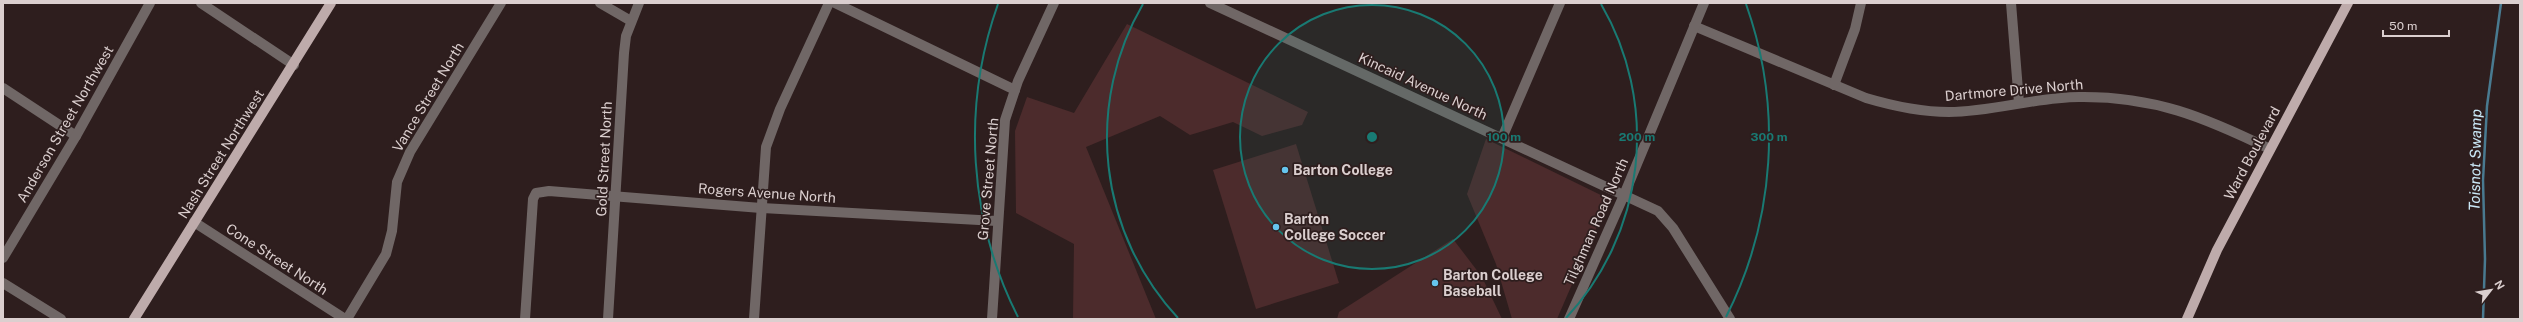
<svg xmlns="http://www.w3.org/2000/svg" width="2523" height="322" viewBox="0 0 2523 322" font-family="'Public Sans',sans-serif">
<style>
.green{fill:#4c2b2c}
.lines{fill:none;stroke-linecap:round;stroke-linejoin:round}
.stream{stroke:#497a90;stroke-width:2.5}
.minor{stroke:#706766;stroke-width:10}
.major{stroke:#beabab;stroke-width:10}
.ring{fill:none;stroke:#197a73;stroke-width:2}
.poi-dot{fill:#65c5ee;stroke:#2e1e1e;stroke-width:1.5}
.labels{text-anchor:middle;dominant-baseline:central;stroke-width:3.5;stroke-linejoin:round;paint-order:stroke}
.street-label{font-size:14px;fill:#dbcfcf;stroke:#2e1e1e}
.poi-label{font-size:14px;font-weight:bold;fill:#dbcfcf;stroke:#2e1e1e;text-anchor:start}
.water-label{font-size:15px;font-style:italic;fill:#cae8f7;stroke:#2e1e1e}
.centre{fill:#197a73;stroke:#2e1e1e;stroke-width:2}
.ring-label{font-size:12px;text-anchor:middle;font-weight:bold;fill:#197a73;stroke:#2e1e1e;stroke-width:3.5;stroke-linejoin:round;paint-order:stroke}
</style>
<rect width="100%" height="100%" fill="#2e1e1e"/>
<g class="green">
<polygon points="1127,24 1308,112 1302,125 1262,136 1233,122 1190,135 1160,116 1086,147 1156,319 1073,319 1074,244 1016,213 1015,131 1027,97 1074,113"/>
<polygon points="1486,139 1609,199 1557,319 1512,319 1496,264 1467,194"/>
<polygon points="1296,144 1339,283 1256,309 1213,170"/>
<polygon points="1453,239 1482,277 1502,319 1337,319 1339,312"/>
</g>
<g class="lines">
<polyline class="stream" points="2483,319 2485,259 2483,180 2487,106 2501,3"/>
<g class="minor">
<polyline points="201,3 294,65"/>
<polyline points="600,3 631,21"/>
<polyline points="835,3 1015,90"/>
<polyline points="1210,3 1658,211 1673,228 1730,319"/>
<polyline points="2011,3 2019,103"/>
<path d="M1694 26 1866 98C1893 106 1921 112 1949 112 1993 112 2036 97 2079 97 2154 96 2204 117 2270 149"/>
<polyline points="1834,85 1855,29 1861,3"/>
<polyline points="3,88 76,136"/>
<polyline points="1502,138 1560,3"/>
<polyline points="194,222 345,319"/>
<polyline points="3,258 76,136 150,3"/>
<polyline points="3,283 61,319"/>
<polyline points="347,319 386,254 392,231 397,182 410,152 501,3"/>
<polyline points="525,319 533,199 536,193 549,191 761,208 997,221"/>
<polyline points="608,319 624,53 626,36 639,3"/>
<polyline points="754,319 766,147 780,109 829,3"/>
<polyline points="992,319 1005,120 1018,81 1054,3"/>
<polyline points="1569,319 1624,195 1704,3"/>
</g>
<g class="major">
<polyline points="134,319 331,3"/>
<polyline points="2187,319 2217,250 2348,3"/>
</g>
</g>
<circle cx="1372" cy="137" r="132" fill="#197a73" fill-opacity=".12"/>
<g class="ring">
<circle cx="1372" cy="137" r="132"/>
<path d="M1178 318A265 265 0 0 1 1143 4M1601 4A265 265 0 0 1 1566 318"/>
<path d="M1018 317A397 397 0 0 1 998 4M1746 4A397 397 0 0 1 1726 317"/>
</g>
<g class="poi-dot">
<circle cx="1285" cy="170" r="4"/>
<circle cx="1276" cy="227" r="4"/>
<circle cx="1435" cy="283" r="4"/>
</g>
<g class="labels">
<g class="street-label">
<text transform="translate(1423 86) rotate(25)">Kincaid Avenue North</text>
<text transform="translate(2014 90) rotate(-5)">Dartmore Drive North</text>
<text transform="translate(428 97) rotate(-59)">Vance Street North</text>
<text transform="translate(65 124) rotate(-60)">Anderson Street Northwest</text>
<text transform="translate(2252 153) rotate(-62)">Ward Boulevard</text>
<text transform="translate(221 154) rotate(-58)">Nash Street Northwest</text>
<text transform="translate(604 159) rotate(-87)">Gold Street North</text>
<text transform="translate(988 179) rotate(-85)">Grove Street North</text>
<text transform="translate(767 193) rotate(4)">Rogers Avenue North</text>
<text transform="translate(1596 222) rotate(-66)">Tilghman Road North</text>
<text transform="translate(277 259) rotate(33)">Cone Street North</text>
</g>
<g class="poi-label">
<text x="1293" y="170">Barton College</text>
<text x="1284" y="219">Barton<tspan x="1284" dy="16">College Soccer</tspan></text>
<text x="1443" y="275">Barton College<tspan x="1443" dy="16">Baseball</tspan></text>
</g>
<g class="water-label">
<text transform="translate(2475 160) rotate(-89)">Toisnot Swamp</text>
</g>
</g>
<circle cx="1372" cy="137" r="6" class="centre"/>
<g class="ring-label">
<text x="1504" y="141">100 m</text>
<text x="1637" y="141">200 m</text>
<text x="1769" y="141">300 m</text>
</g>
<rect width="2523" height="322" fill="none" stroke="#dbcfcf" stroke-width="8"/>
<g transform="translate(2491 290) rotate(59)" stroke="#2e1e1e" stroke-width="3" paint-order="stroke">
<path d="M0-3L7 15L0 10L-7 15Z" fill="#dbcfcf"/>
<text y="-6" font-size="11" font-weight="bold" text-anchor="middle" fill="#dbcfcf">N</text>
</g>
<path d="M2383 30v6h66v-6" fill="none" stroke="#dbcfcf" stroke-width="2"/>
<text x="2389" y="30" font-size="12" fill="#dbcfcf" stroke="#2e1e1e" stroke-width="3" paint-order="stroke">50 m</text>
</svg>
